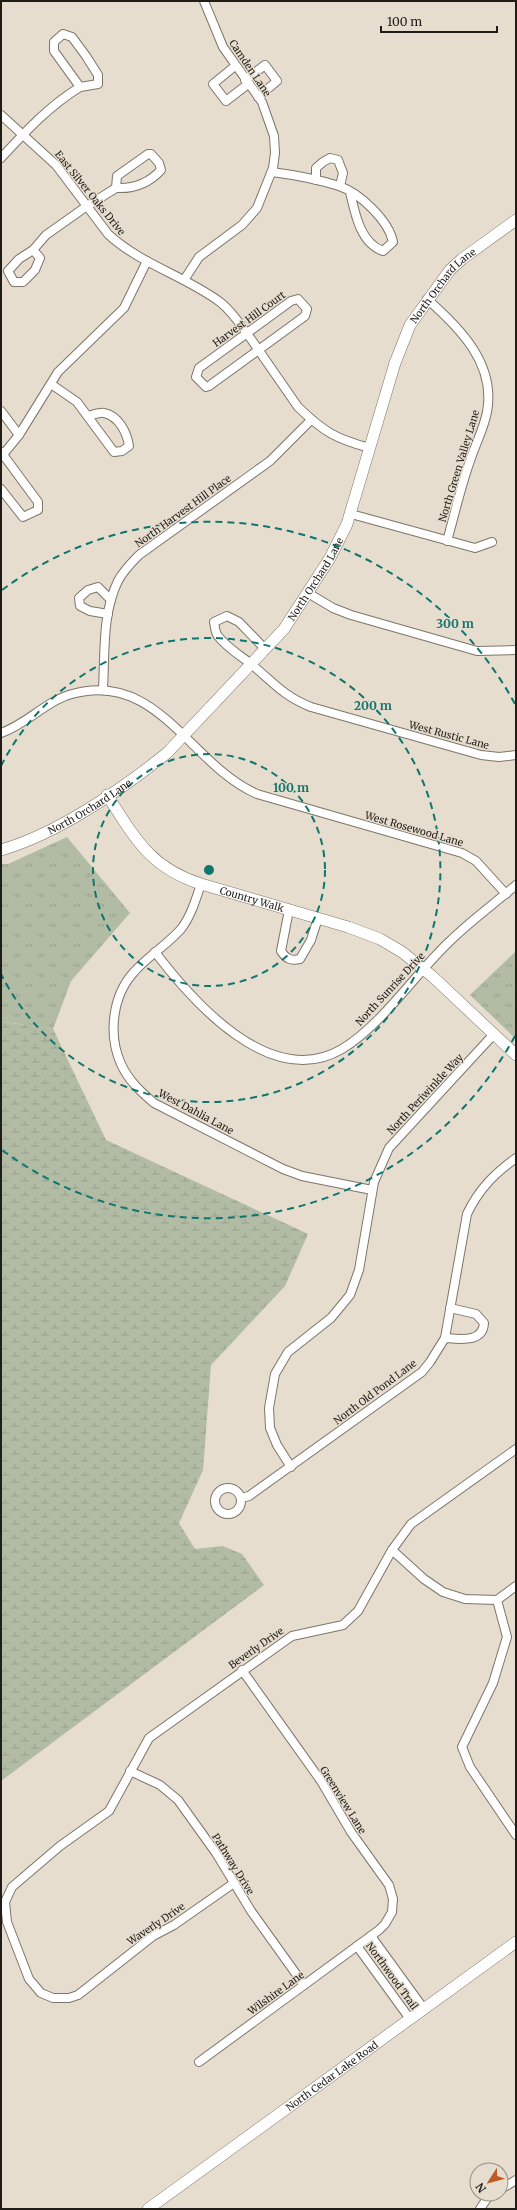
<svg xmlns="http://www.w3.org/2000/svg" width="517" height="2210" viewBox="0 0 517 2210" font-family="Merriweather,serif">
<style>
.grass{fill:url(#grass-tufts)}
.wetland{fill:url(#wetland-marsh)}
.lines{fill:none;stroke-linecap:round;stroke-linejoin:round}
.street-casing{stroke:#7e7569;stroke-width:10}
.secondary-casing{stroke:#7e7569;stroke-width:12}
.street{stroke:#fff;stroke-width:8}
.secondary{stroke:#fff;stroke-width:11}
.ring{fill:none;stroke:#0f766e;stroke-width:2;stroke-dasharray:7 5}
.labels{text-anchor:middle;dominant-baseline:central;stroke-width:3;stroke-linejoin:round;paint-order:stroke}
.street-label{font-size:10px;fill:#201d18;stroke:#e6ddcf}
.centre{fill:#0f766e;stroke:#e6ddcf;stroke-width:2}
.ring-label{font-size:12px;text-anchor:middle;font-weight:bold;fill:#0f766e;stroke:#e6ddcf;stroke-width:3;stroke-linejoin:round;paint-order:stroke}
</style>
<defs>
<pattern id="grass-tufts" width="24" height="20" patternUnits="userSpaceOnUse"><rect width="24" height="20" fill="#b2bca5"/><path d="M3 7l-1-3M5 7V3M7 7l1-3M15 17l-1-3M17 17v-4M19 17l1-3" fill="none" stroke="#99a18d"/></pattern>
<pattern id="wetland-marsh" width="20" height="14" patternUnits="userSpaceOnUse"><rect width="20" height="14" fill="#b2bca5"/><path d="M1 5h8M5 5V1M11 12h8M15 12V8" fill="none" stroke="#99a18d"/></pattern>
</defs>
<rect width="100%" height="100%" fill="#e6ddcf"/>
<g class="grass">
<polygon points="67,837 130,913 71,981 53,1029 5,1022 1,1024 1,864 8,864"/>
<polygon points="516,951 516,1039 470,995"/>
</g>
<polygon class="wetland" points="4,1022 53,1029 106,1140 308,1234 285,1286 211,1365 203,1470 179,1523 195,1549 223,1546 242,1554 264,1585 1,1781 1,1024"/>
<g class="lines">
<defs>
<g id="street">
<polyline points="235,66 213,84 226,101 248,84"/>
<polyline points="245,80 265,65 277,81 258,97"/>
<path d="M1 115 56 165 108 234C140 264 185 276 220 302 233 312 242 327 251 339 267 362 283 385 298 407 324 432 336 439 370 448"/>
<path d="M148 154H151L159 163 161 170C149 183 134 189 116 188L117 176Z"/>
<path d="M1 158C26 131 49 106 80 87L54 51V42L63 34 72 37 86 56 98 75V84L80 87"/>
<path d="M272 172C295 175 317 179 339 186 360 193 389 221 393 242L383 251C360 243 355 213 350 192"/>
<polyline points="316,180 316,168 323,162 330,158 338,160 343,173 340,186"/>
<polyline points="33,250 40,258 35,270 23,282 14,282 8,271 19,259 33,250 46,235 87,206 116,188"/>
<polyline points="184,280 199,257 242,225 257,208 273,168 275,153 274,136 262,102 223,47 204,1"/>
<polygon points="298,299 307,309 305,316 209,386 206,387 196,377 199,368 291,301"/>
<path d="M427 299C460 328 496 364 487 412 484 428 476 443 471 458 461 485 455 513 447 541"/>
<path d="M51 384 77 402 114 452 122 451 129 446C127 433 119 416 104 413 100 412 93 415 88 416"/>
<polyline points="1,411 19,435"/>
<polyline points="1,452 38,502 38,510 23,517 1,489"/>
<polyline points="1,457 19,435 58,372 124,308 147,261"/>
<polyline points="351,514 475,548 492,542"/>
<polyline points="308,593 333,608 351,615 477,651 516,650"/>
<polyline points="108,614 90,611 80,606 79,598 88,590 98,587 111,600"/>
<path d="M265 649 239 622 227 616 214 622C215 626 215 633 218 636 227 648 240 655 251 664 273 682 283 696 311 707L481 755 499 757 516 755"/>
<path d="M103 689C105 654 102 613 118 581 123 571 131 563 139 555L270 461 311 420"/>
<path d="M1 733C27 724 46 701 72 694 158 670 190 765 257 794L462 853 476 861 506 894"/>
<path d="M201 884C196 899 191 916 181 929 167 945 148 956 134 972 112 996 108 1035 121 1064 128 1080 141 1092 154 1103L283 1169 302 1176 372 1190"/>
<path d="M289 910 281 951C286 959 291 961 300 959L311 940 318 918"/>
<path d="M155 952C193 1002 271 1091 342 1049 382 1025 415 974 449 942 470 921 494 904 516 885"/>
<path d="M445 1338C460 1339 483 1343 484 1323L476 1314 450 1308"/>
<polyline points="291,1467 277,1445 270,1428 269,1408 275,1374 288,1352 331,1318 350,1295 359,1270 374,1182 389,1148 494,1034"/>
<circle cx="228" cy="1501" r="13"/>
<path d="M241 1498 249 1496 422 1372 430 1362 445 1338 467 1214C479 1189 494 1174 516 1158"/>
<polyline points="392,1550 424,1579 443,1592 465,1599 497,1600 516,1586"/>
<polyline points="497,1600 507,1637 493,1683 462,1747 470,1767 516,1835"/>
<polyline points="130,1771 160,1785 178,1800 216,1853 251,1911 304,1985"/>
<polyline points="234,1883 174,1925 153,1936 78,1995 69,1998 53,1998 41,1993 29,1979 7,1922 5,1902 12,1887 60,1846 109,1811 149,1738 292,1636 343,1625 358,1611 392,1550 411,1524 516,1449"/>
<polyline points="371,1936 424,2009"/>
<polyline points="357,1946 410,2019"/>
<polyline points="199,2062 379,1930 385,1924 392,1912 393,1899 389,1885 351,1832 321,1781 242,1670"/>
<polyline points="501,2189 516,2180"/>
<polyline points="480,2209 488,2197 492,2194"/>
</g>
<g id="secondary">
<path id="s1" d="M107 795C136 839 149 867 201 884L348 927 380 939 402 952 432 976 516 1055"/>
<path id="s2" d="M1 850C57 834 121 790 167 753L284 629 330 558 347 524 395 363 410 325 450 270 462 259 516 220"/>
<path id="s3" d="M148 2209 516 1942"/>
</g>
</defs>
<use href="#street" class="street-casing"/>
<use href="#secondary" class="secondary-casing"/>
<use href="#street" class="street"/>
<use href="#secondary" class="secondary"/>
</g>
<g class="ring">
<circle cx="209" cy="870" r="116"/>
<path d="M1 766A232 232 0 1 1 1 974"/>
<path d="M515 1036A348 348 0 0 1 2 1150M2 590A348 348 0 0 1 515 704"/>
</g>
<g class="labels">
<g class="street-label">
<text transform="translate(250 68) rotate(56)">Camden Lane</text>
<text transform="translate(90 193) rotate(51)">East Silver Oaks Drive</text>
<text stroke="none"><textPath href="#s2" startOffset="747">North Orchard Lane</textPath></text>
<text transform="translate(249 319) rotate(-36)">Harvest Hill Court</text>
<text transform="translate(459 466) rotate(-73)">North Green Valley Lane</text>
<text transform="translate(183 511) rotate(-36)">North Harvest Hill Place</text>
<text stroke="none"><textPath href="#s2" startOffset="423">North Orchard Lane</textPath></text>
<text transform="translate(449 735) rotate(15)">West Rustic Lane</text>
<text stroke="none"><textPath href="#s2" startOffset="99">North Orchard Lane</textPath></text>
<text transform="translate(414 829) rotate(16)">West Rosewood Lane</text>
<text stroke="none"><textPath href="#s1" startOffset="186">Country Walk</textPath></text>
<text transform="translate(390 989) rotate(-47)">North Sunrise Drive</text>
<text transform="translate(425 1094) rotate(-47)">North Periwinkle Way</text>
<text transform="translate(196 1112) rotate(28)">West Dahlia Lane</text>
<text transform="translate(375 1392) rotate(-37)">North Old Pond Lane</text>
<text transform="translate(256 1648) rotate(-35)">Beverly Drive</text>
<text transform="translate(343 1800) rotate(58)">Greenview Lane</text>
<text transform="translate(233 1864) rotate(58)">Pathway Drive</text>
<text transform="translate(156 1924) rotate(-34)">Waverly Drive</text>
<text transform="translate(392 1976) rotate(54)">Northwood Trail</text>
<text transform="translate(276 1993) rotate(-36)">Wilshire Lane</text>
<text stroke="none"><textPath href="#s3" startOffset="227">North Cedar Lake Road</textPath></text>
</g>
</g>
<circle cx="209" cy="870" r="6" class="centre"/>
<g class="ring-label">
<text x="455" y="628">300 m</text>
<text x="373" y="710">200 m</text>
<text x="291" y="792">100 m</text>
</g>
<rect width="517" height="2210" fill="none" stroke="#201d18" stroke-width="4"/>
<g transform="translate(489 2182) rotate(234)"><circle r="19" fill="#e6ddcf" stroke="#979086"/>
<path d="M0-3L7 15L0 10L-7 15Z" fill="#c05b28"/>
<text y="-6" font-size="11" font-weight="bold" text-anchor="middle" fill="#201d18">N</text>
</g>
<path d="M381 26v6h116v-6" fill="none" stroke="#201d18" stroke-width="2"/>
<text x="387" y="26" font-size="12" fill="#201d18" stroke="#e6ddcf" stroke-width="3" paint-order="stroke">100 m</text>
</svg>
